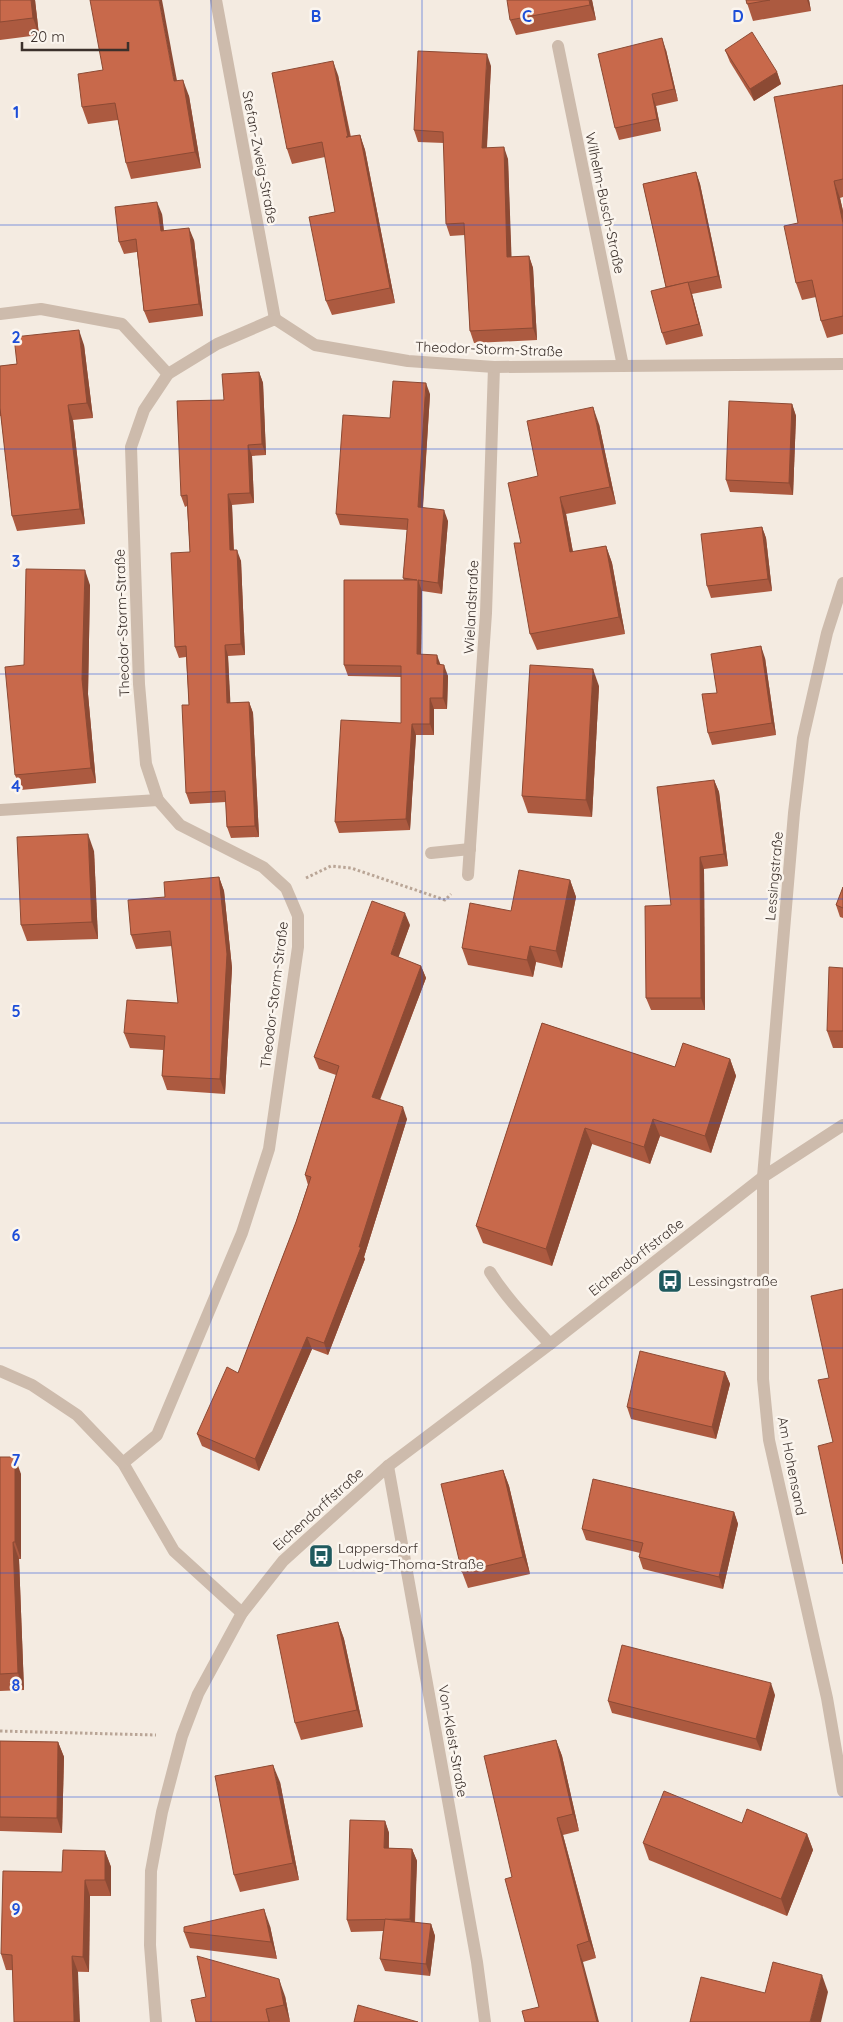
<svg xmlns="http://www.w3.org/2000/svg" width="843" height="2022" viewBox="0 0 843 2022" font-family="Quicksand,sans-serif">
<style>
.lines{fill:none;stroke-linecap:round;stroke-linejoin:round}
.path{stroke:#b9a596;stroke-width:3;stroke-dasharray:2.5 2.5;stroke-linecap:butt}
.minor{stroke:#cdbbac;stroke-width:12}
.wall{fill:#ac5a40}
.shaded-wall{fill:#8c4a34}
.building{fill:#c8694b;stroke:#8c4a34}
.grid{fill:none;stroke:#1d4ed8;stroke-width:1;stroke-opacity:0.55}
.labels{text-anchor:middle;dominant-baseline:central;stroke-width:5;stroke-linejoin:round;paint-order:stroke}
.street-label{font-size:14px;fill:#3b302b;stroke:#fbf5ee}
.poi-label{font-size:14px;fill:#3b302b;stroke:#fbf5ee;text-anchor:start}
.grid-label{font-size:16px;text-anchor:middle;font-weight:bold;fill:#1d4ed8;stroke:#fbf5ee;stroke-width:5;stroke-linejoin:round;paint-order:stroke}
</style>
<rect width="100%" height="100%" fill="#f4ebe1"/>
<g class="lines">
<g class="path">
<polyline points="306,878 331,866 351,868 445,900 451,894"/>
<polyline points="0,1731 156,1735"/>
</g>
<g class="minor">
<polyline points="216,0 275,319"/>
<polyline points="558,46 623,366"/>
<polyline points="0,314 41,309 122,324 168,374"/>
<polyline points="843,583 827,633 803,738 794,813 763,1177 763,1379 769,1440 827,1698 843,1791"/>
<polyline points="0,810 158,800"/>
<polyline points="431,853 470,849"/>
<polyline points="468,875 486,613 494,367"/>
<path d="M490 1272C507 1299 529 1321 550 1344"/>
<polyline points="0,1371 32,1385 77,1415 123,1463 174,1551 242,1613"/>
<polyline points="123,1463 157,1435 242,1233 269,1149 298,947 298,916 286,888 263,867 180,825 158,800 146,764 139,684 131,447 144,410 168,374 217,344 275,319 315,345 408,361 494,367 843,364"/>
<polyline points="388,1466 477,1962 485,2022"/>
<polyline points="156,2022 150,1945 151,1871 162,1812 182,1736 198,1694 242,1613 283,1561 388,1466 550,1344 763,1177 843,1125"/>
</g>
</g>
<g class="wall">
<polygon points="0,0 35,0 39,35 0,40"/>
<polygon points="592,0 596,20 516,35 510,20"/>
<polygon points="746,0 809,0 811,11 753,21"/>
<polygon points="666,50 678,101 656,106 661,131 619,140 615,128"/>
<polygon points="725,50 777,72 781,84 754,101 730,62"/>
<polygon points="491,66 487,148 508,159 511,257 529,256 533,268 537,340 474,343 470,331 465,235 450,236 446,224 444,143 418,142 414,130"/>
<polygon points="338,75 351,137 360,135 365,150 395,303 332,315 326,301 335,212 325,157 292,164 287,149"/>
<polygon points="177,81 189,96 201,168 131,179 126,163 118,120 88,124 82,107"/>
<polygon points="843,85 843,197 840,198 843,211 843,334 827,338 821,321 816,297 802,300 796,283 798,223"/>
<polygon points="696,172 700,184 722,288 692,294 703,336 666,345 662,333 666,288 643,184"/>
<polygon points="162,214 164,231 194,240 203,316 149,323 144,311 137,252 124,254 119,242"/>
<polygon points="84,345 93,418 73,420 85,524 17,531 12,516 1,416 0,416 0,366 17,364"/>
<polygon points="259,372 263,383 266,455 252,456 254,503 232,505 234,550 241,561 245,655 228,656 230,703 249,702 253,713 259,837 231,838 227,827 226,802 190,804 186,793 189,705 186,657 179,658 175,647 190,552 187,506 185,507 181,496 224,400"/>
<polygon points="430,394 423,508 448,521 442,594 422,591 421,654 440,665 448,676 447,709 434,709 434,735 416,735 410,830 339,833 335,822 401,723 401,677 348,676 344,665 404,580 403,578 407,530 340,525 336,514 390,418"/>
<polygon points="792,404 796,416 793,495 730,492 726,480"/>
<polygon points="599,424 616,504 566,514 573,552 606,546 612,563 625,634 537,650 530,634 521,543 538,476"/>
<polygon points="762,527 766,538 772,591 711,598 707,586"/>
<polygon points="90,585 88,694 96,783 21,790 15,775 24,665"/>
<polygon points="765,658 776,735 712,745 708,733"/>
<polygon points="599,686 592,817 528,813 522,796"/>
<polygon points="714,780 719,792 728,866 704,869 705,1010 651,1010 646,998 671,905"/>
<polygon points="94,851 98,939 27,941 21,925"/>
<polygon points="219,877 224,891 232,968 225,1094 167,1090 162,1076 163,1050 130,1048 124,1033 178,1003 172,946 136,949 131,935 165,897"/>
<polygon points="570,880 576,897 562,968 536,962 533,977 468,965 462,948 511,911"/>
<polygon points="843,887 843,918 840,917 836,905"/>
<polygon points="410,925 398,957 421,966 426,978 380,1100 407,1119 364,1257 365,1259 328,1355 312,1349 259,1471 202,1446 197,1434 238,1373 296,1222 308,1185 305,1175 336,1075 319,1069 314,1057"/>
<polygon points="843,968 843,1048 833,1048 827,1031"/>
<polygon points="542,1023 675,1067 730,1059 736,1076 711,1153 660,1136 650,1164 592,1144 552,1266 483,1243 476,1226"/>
<polygon points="725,1372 730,1384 716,1439 631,1419 627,1407"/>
<polygon points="0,1457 21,1474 21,1559 19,1559 24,1690 0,1691"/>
<polygon points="503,1470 509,1486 530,1574 468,1588 462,1572"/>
<polygon points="734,1512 738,1524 723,1589 643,1569 639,1557 640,1553 586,1540 582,1529"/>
<polygon points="338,1622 344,1639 363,1727 301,1740 295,1723"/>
<polygon points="775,1695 761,1751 612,1713 608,1701"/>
<polygon points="556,1740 562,1756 579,1831 563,1835 596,1958 583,1962 539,2007 512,1877"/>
<polygon points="0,1741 58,1742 64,1757 62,1833 0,1831"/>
<polygon points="280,1782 299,1880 240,1892 234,1875"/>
<polygon points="385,1821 389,1833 389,1848 412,1849 417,1861 415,1923 431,1924 435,1936 430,1976 385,1971 380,1959 383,1931 351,1932 347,1920"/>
<polygon points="742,1823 807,1834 813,1850 787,1916 649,1860 643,1843"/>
<polygon points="105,1851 111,1867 111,1896 90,1896 89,1972 6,1970 1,1954 62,1872"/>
<polygon points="270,1926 277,1959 190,1948 184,1932"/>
<polygon points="285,1996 290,2022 196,2022"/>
</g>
<g class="shaded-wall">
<polygon points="31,0 35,0 39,35 33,18"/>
<polygon points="159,0 162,0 180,97 174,81"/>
<polygon points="589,0 592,0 596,20 590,5"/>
<polygon points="807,0 809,0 811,11"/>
<polygon points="662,38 666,50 678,101 674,89"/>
<polygon points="487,54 491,66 486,160 482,148"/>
<polygon points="333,61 338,75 353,151 348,137"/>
<polygon points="777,72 781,84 754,101 750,89"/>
<polygon points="183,80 189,96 201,168 195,152"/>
<polygon points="652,94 656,106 661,131 657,119"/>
<polygon points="360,135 365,150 395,303 390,288"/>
<polygon points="504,147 508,159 512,269 507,257"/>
<polygon points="696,172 700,184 722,288 718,276"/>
<polygon points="834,181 840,198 843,211 843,223"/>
<polygon points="157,202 162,214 165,243 161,231"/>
<polygon points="189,228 194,240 203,316 199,304"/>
<polygon points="529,256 533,268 537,340 533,328"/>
<polygon points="688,282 692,294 703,336 699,324"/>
<polygon points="79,330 84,345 93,418 87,403"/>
<polygon points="259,372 263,383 266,455 262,444"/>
<polygon points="426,383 430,394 422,518 418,507"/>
<polygon points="792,404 796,416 793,495 789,483"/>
<polygon points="68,405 73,420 85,524 80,509"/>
<polygon points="593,407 599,424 616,504 610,487"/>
<polygon points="248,445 252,456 254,503 250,493"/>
<polygon points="228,494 232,505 234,561 230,550"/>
<polygon points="560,497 566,514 576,569 570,552"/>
<polygon points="444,510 448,521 442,594 438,583"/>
<polygon points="762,527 766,538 772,591 768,579"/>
<polygon points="606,546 612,563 625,634 619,617"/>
<polygon points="237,550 241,561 245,655 241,644"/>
<polygon points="85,570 90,585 88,694 96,783 91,768 82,679"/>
<polygon points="418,580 422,591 421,665 417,654"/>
<polygon points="225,645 228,656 231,714 227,703"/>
<polygon points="761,646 765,658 776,735 772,723"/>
<polygon points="437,655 441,666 437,664"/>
<polygon points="444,665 448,676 447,709 443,698"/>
<polygon points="593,669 599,686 592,817 586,800"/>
<polygon points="430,698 434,709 434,735 430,724"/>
<polygon points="249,702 253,713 259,837 255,826"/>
<polygon points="412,724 416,735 410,830 406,819"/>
<polygon points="714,780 719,792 728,866 724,854"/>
<polygon points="88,834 94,851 98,939 92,922"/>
<polygon points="700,857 704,869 705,1010 701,998"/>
<polygon points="219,877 224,891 232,968 225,1094 220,1079"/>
<polygon points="570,880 576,897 562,968 556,951"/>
<polygon points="405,913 410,925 395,967 391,954"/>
<polygon points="530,946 536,962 533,977 527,960"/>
<polygon points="421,966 426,978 376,1109 372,1097"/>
<polygon points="730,1059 736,1076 711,1153 705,1136"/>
<polygon points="403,1107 407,1119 364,1257 365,1259 328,1355 324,1343 359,1247"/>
<polygon points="653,1119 660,1136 650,1164 644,1147"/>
<polygon points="585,1128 592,1144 552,1266 546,1249"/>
<polygon points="307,1337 312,1349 259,1471 255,1459"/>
<polygon points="725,1372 730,1384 716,1439 712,1427"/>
<polygon points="15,1457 21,1474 21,1559 15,1542"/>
<polygon points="503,1470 509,1486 530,1574 523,1557"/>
<polygon points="734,1512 738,1524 723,1589 719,1577"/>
<polygon points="13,1542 19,1559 24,1690 18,1673"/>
<polygon points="338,1622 344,1639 363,1727 357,1710"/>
<polygon points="771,1683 775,1695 761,1751 756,1739"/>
<polygon points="556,1740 562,1756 579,1831 573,1814"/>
<polygon points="58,1742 64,1757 62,1833 57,1818"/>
<polygon points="273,1765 280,1782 299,1880 293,1863"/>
<polygon points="557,1818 563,1835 596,1958 589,1941"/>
<polygon points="385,1821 389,1833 388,1860 384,1848"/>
<polygon points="807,1834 813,1850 787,1916 781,1899"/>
<polygon points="412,1849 417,1861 414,1930 410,1919"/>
<polygon points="105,1851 111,1867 111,1896 105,1880"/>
<polygon points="85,1880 90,1896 89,1972 83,1957"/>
<polygon points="264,1909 270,1926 277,1959 271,1942"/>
<polygon points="431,1924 435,1936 430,1976 426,1964"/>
<polygon points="577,1945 583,1962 599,2022 597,2022"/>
<polygon points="72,1956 78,1972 80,2022 74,2022"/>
<polygon points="822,1975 828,1992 821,2022 810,2022"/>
<polygon points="279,1979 285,1996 290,2022 284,2005"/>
<polygon points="266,2009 270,2022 269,2022"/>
</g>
<g class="building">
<polygon points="0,0 31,0 33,18 0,22"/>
<polygon points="90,0 159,0 174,81 183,80 195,152 126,163 115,103 82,107 78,74 103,70"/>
<polygon points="507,0 589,0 590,5 510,20"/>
<polygon points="746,0 770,0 747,4"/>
<polygon points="752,32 777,72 750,89 725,50"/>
<polygon points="662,38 674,89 652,94 657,119 615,128 598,54"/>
<polygon points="418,51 487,54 482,148 504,147 507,257 529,256 533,328 470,331 464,223 446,224 443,132 414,130"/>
<polygon points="333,61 348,137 346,137 360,135 390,288 326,301 309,217 335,212 322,142 287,149 272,73"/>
<polygon points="843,85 843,179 834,181 843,223 843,316 821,321 812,280 796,283 784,226 798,223 774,97"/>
<polygon points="696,172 718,276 666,287 643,184"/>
<polygon points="157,202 161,231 189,228 199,304 144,311 136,239 119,242 115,207"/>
<polygon points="688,282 699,324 662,333 651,291"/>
<polygon points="79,330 87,403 68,405 80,509 12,516 0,408 0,366 17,364 14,337"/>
<polygon points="259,372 262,444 248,445 250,493 228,494 230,550 237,550 241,644 225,645 227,703 249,702 255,826 227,827 225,791 186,793 182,705 189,705 186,646 175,647 171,553 190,552 187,495 181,496 177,401 224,400 222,374"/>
<polygon points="393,381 426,383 418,507 444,510 438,583 418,580 417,654 437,655 437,664 444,665 443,698 430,698 430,724 412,724 406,819 335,822 341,720 401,723 401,666 344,665 344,580 417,580 403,578 408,519 336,514 343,415 390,418"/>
<polygon points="729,401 792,404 789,483 726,480"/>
<polygon points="593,407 610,487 560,497 570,552 606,546 619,617 530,634 514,543 521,543 508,483 538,476 527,421"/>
<polygon points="762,527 768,579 707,586 701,534"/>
<polygon points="26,569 85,570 82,679 91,768 15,775 5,667 24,665"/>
<polygon points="761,646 772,723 708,733 702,694 717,693 711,654"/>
<polygon points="530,665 593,669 586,800 522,796"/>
<polygon points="714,780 724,854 700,857 701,998 646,998 645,906 671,905 657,787"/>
<polygon points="88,834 92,922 21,925 17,837"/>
<polygon points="519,870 570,880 556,951 530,946 527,960 462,948 470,903 511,911"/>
<polygon points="219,877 227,954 220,1079 162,1076 165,1036 124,1033 127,1000 178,1003 170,931 131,935 128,900 165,897 164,882"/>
<polygon points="843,887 843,908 836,905"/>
<polygon points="372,901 405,913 391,954 421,966 372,1097 403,1107 359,1247 361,1247 324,1343 307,1337 255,1459 197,1434 227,1367 238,1373 296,1222 311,1177 305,1175 339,1066 314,1057"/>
<polygon points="829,967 843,968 843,1031 827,1031"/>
<polygon points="542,1023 675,1067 683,1043 730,1059 705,1136 653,1119 644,1147 585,1128 546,1249 476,1226"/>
<polygon points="843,1289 843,1564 818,1446 833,1442 818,1380 829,1378 811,1296"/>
<polygon points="640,1351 725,1372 712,1427 627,1407"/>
<polygon points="0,1457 15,1457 15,1542 13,1542 18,1673 0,1674"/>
<polygon points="503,1470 523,1557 462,1572 441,1484"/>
<polygon points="593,1479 734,1512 719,1577 639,1557 643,1543 582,1529"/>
<polygon points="338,1622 357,1710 295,1723 277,1635"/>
<polygon points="622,1645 771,1683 756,1739 608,1701"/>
<polygon points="556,1740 573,1814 557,1818 589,1941 577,1945 597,2022 525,2022 522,2011 539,2007 505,1879 512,1877 484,1756"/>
<polygon points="0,1741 58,1742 57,1818 0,1817"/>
<polygon points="273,1765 293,1863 234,1875 215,1776"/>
<polygon points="664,1791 742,1823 747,1809 807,1834 781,1899 643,1843"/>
<polygon points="350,1820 385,1821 384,1848 412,1849 410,1919 347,1920"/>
<polygon points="63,1850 105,1851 105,1880 85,1880 83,1957 72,1956 74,2022 14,2022 12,1955 1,1954 3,1871 62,1872"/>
<polygon points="264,1909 271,1942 184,1932 184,1927"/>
<polygon points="385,1919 431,1924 426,1964 380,1959"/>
<polygon points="197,1956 279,1979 284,2005 266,2009 269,2022 196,2022 191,2000 206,1997"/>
<polygon points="773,1962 822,1975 810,2022 690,2022 701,1977 765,1993"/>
<polygon points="358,2005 418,2022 354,2022"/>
</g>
<path class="grid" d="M211 0V2022M422 0V2022M632 0V2022M0 225H843M0 449H843M0 674H843M0 899H843M0 1123H843M0 1348H843M0 1573H843M0 1797H843"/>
<defs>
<symbol id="bus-square" viewBox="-11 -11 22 22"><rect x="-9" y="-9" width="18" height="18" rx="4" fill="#1f5a5e" stroke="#fbf5ee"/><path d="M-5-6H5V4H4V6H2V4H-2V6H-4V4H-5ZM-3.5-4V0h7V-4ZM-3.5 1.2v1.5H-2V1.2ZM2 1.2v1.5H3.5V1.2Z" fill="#fff"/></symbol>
</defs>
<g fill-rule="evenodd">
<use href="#bus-square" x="656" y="1267" width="28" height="28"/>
<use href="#bus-square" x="307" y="1542" width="28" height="28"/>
</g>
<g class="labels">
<g class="street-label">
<text transform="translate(260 157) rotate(79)">Stefan-Zweig-Straße</text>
<text transform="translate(605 203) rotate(78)">Wilhelm-Busch-Straße</text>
<text transform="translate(489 349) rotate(2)">Theodor-Storm-Straße</text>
<text transform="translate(471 607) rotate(-87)">Wielandstraße</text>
<text transform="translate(122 623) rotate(-92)">Theodor-Storm-Straße</text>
<text transform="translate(774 876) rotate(-85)">Lessingstraße</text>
<text transform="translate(274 995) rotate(-83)">Theodor-Storm-Straße</text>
<text transform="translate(636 1257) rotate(-38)">Eichendorffstraße</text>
<text transform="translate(792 1466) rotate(79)">Am Hohensand</text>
<text transform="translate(318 1509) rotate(-42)">Eichendorffstraße</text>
<text transform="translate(453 1741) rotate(80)">Von-Kleist-Straße</text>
</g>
<g class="poi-label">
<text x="688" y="1281">Lessingstraße</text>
<text x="338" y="1548">Lappersdorf<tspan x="338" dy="16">Ludwig-Thoma-Straße</tspan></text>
</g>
</g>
<g class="grid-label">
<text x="316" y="22">B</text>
<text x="527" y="22">C</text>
<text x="738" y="22">D</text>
<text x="16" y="118">1</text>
<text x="16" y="343">2</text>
<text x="16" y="567">3</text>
<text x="16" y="792">4</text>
<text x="16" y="1017">5</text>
<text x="16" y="1241">6</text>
<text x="16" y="1466">7</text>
<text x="16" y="1691">8</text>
<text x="16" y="1915">9</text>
</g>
<path d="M22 42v8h106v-8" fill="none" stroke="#3b302b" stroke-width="2.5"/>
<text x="30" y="42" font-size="15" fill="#3b302b" stroke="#fbf5ee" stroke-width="4" paint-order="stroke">20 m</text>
</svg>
